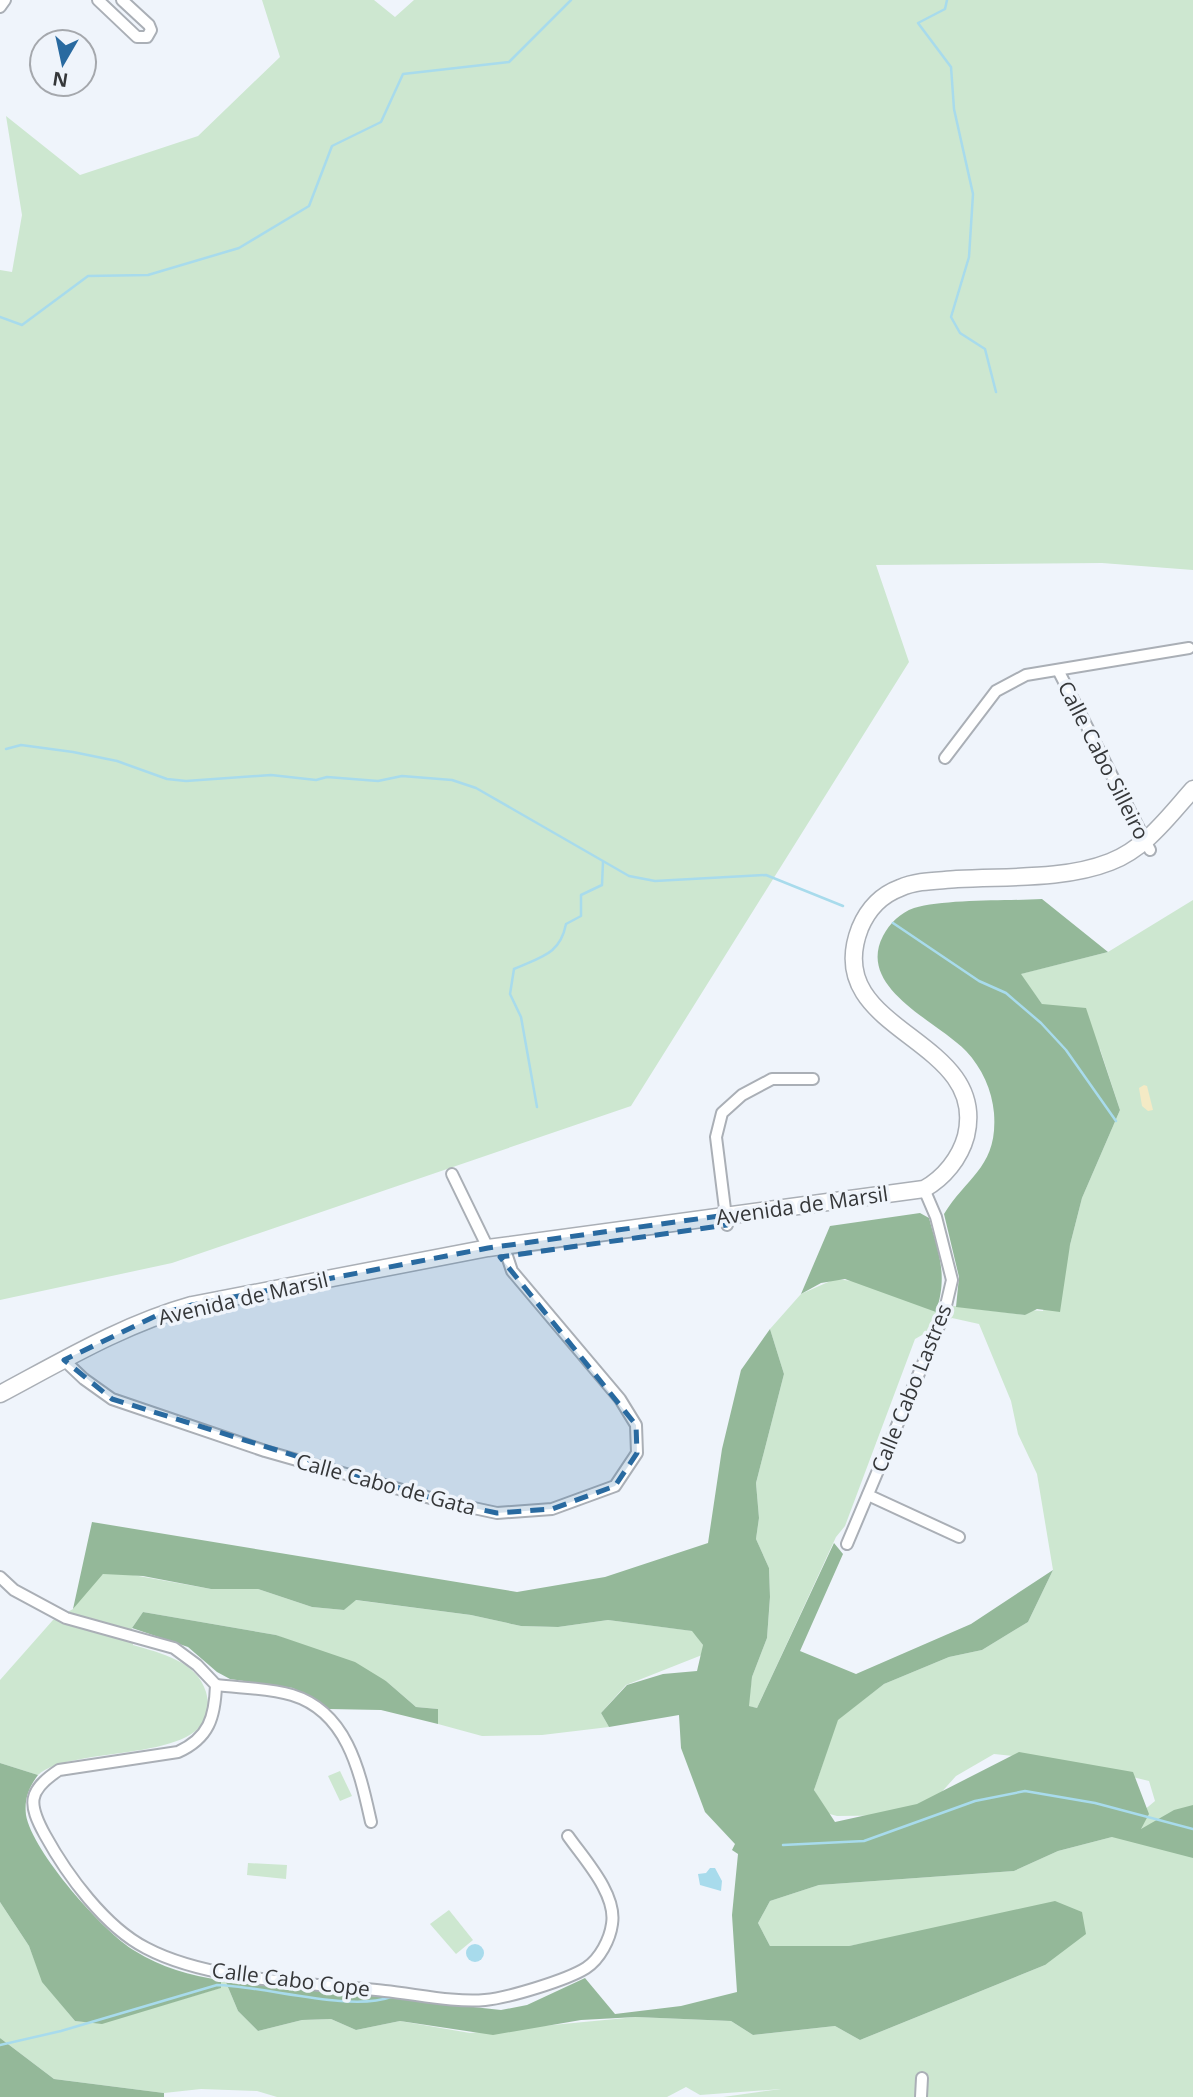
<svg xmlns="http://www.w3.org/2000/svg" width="1193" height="2097" viewBox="0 0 1193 2097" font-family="'Open Sans',sans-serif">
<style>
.green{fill:#cde7d0}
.forest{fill:#94b899}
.sand{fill:#f4eac5}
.water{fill:#a8dbec}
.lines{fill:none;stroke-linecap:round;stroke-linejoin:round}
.stream{stroke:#a8dbec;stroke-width:2.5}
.street-casing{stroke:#aaafb6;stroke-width:14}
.secondary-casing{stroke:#aaafb6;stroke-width:19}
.street{stroke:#fff;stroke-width:10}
.secondary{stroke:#fff;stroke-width:16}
.marked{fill:#296aa0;fill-opacity:0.2;stroke:#296aa0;stroke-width:5;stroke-dasharray:14 9;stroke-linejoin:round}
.labels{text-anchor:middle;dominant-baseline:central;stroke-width:7;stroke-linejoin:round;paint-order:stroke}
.street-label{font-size:21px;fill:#353739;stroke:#eff4fb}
</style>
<rect width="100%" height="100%" fill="#eff4fb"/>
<g class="green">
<polygon points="262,0 374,0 395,17 414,0 1193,0 1193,570 1102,563 876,565 909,662 631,1106 172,1263 0,1300 0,270 12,272 22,215 6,116 80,175 198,136 280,57"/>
<polygon points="1193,900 1193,2097 723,2097 781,2089 700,2095 686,2087 667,2097 277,2097 257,2091 201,2089 164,2093 54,2079 0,2038 0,1902 29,1946 43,1982 75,2021 102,2023 220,1988 221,1980 225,1980 238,2011 258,2031 302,2020 331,2019 356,2030 400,2021 470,2033 636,2017 731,2021 753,2035 835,2026 860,2040 1045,1965 917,1933 849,1946 770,1946 758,1923 770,1901 819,1885 1014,1871 1058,1851 1112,1837 1155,1801 1149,1781 1071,1762 994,1754 956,1776 921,1815 837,1816 826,1813 814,1790 837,1720 884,1684 949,1657 982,1650 1028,1622 1053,1570 1037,1474 1018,1434 1011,1401 979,1324 952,1318 915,1339 845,1526 836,1537 757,1708 748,1706 752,1677 767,1638 770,1598 769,1568 756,1539 759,1518 756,1483 784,1374 770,1329 801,1294 835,1279 853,1281 936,1311 946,1305 1025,1315 1029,1310 1043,1311 1070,1245 1082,1198 1120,1110 1100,1049 1042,1004 1020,974 1108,952"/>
<path d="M122 1573 211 1589H258L312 1607 344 1610 355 1600 471 1615 521 1626 558 1627 608 1620 693 1631 703 1645 702 1655 626 1685 601 1713 609 1727 542 1735 482 1736 438 1724V1709L416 1707 386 1681 276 1635 143 1612 132 1628 133 1645C160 1653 197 1661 206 1692 227 1768 74 1742 38 1775L0 1763V1680L53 1620 73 1609 93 1582 103 1574Z"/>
<polygon points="340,1771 352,1796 340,1801 328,1776"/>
<polygon points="248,1863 287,1865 286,1879 247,1875"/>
<polygon points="449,1910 473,1940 456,1954 430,1924"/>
</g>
<g class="forest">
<path d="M1042 899 1108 952 1021 974 1042 1004 1086 1008 1120 1110 1082 1198 1070 1245 1060 1312 1037 1309 1025 1315 956 1307 959 1277 944 1214C967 1176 998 1167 994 1113 992 1090 982 1068 966 1051 937 1021 856 988 883 936 890 923 900 913 914 908 945 899 1008 901 1042 899Z"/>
<path d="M920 1213 929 1218C939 1254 948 1275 936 1312L845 1279 821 1283 801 1294 830 1226Z"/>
<polygon points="770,1329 784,1374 756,1483 759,1518 756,1539 769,1568 770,1597 767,1638 752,1677 749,1706 757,1708 834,1543 843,1554 800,1651 856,1674 971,1624 1053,1570 1028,1622 982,1650 949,1657 884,1684 838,1720 814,1790 835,1822 917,1804 1019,1752 1133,1772 1149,1814 1141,1829 1174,1810 1193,1805 1193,1858 1112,1837 1058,1851 1014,1871 819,1885 770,1901 758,1923 770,1946 849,1946 1055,1901 1082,1912 1086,1934 1045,1965 860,2040 835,2026 753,2035 731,2021 636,2017 581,2020 493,2035 400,2021 356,2030 331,2019 302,2020 258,2031 238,2011 225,1980 501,2010 527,2005 585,1978 615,2014 681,2006 737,1992 732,1915 738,1854 732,1850 735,1844 705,1812 681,1748 679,1715 609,1727 601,1713 627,1685 663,1674 697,1671 703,1645 692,1631 608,1620 558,1627 521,1626 471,1615 356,1600 344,1610 312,1607 258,1589 211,1589 143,1576 103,1574 73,1609 92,1522 517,1592 605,1577 708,1543 722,1449 741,1370"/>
<polygon points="143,1612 276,1635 355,1662 386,1681 416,1707 438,1709 438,1724 381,1710 329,1709 293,1688 230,1679 217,1672 188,1647 132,1628"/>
<path d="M0 1763 38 1775C29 1787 24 1799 26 1815 32 1851 103 1932 135 1951 161 1967 190 1976 221 1980V1988L102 2024 75 2021 42 1982 29 1946 0 1902Z"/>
<polygon points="0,2038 54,2079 164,2093 164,2097 0,2097"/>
</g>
<polygon class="sand" points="1144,1085 1147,1086 1153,1110 1148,1111 1142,1106 1139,1088"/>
<g class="water">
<polygon points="710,1868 715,1868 722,1881 721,1891 700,1885 698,1874 706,1873"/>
<circle cx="475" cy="1953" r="9"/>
</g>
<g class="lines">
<g class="stream">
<polyline points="947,0 945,9 918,23 951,67 954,109 973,194 969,257 951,317 960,333 985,349 996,392"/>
<polyline points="0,317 22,325 88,276 148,275 239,248 309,206 332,146 381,122 403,74 509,62 571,0"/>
<polyline points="6,749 21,745 73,752 117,761 167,779 186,781 271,775 316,780 327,777 378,781 402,776 452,780 476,788 629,876 655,881 766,875 843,906"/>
<polyline points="893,923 979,981 1006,993 1041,1023 1066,1050 1116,1121"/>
<path d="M537 1107 521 1017 510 994 514 969C540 957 560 955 566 924L581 916V895L602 885 603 862"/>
<polyline points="783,1845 864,1841 975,1801 1025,1791 1095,1803 1193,1829"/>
<path d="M0 2045 61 2031 217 1985C265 1986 349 2012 391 1997"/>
</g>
<defs>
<g id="street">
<polyline points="98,0 137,37 147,37 151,30 149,25 122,0"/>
<polyline points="0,7 5,0"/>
<polyline points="1058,670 1150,850"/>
<polyline points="945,758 996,691 1026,675 1189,648"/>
<polyline points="452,1174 488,1248"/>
<polyline points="727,1225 716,1137 722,1113 742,1095 772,1079 813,1079"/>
<polyline points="64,1360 84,1379 112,1399 265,1451 441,1501 497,1513 552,1509 615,1486 637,1453 636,1425 620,1399 512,1271 507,1256"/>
<polyline points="868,1495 959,1537"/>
<polyline points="847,1544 944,1314 952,1280 936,1217 924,1189"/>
<path d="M0 1577 14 1590 66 1618 174 1648 197 1665 216 1685C215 1717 209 1738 178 1752L59 1770C27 1791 28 1804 45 1835 67 1875 105 1927 146 1948 210 1982 313 1983 385 1991 415 1994 456 2003 485 2000 508 1998 567 1980 586 1968 600 1959 610 1939 612 1924 617 1894 584 1859 568 1836"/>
<path d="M216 1685C241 1688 268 1688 292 1695 348 1712 360 1773 371 1822"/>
<polyline points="921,2097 922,2078"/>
</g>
<path id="secondary" d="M0 1394C62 1361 124 1324 192 1305L488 1248 924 1189C944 1178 960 1158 966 1136 990 1036 819 1033 860 928 868 909 881 895 900 888 918 880 939 881 957 879 1007 876 1064 880 1110 862 1145 849 1169 816 1193 789"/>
</defs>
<use href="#street" class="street-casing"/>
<use href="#secondary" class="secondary-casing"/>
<use href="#street" class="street"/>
<use href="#secondary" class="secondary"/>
</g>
<path class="marked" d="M726 1215 727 1225 500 1257 636 1425 637 1453 615 1486 552 1509 497 1513 441 1501 112 1399 64 1360 160 1314 192 1305 488 1248Z"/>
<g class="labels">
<g class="street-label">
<text transform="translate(1104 760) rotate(63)">Calle Cabo Silleiro</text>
<text transform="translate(802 1205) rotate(-8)">Avenida de Marsil</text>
<text transform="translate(243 1298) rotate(-13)">Avenida de Marsil</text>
<text transform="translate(911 1388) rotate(-68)">Calle Cabo Lastres</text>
<text transform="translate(386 1484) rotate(15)">Calle Cabo de Gata</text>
<text transform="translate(291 1979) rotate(7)">Calle Cabo Cope</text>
</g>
</g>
<g transform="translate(63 63) rotate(189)"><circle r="33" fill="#eff4fb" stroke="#a5a8ad" stroke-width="2"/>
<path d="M0-5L12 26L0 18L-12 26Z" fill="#296aa0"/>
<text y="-10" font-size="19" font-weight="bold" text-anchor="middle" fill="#353739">N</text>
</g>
</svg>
